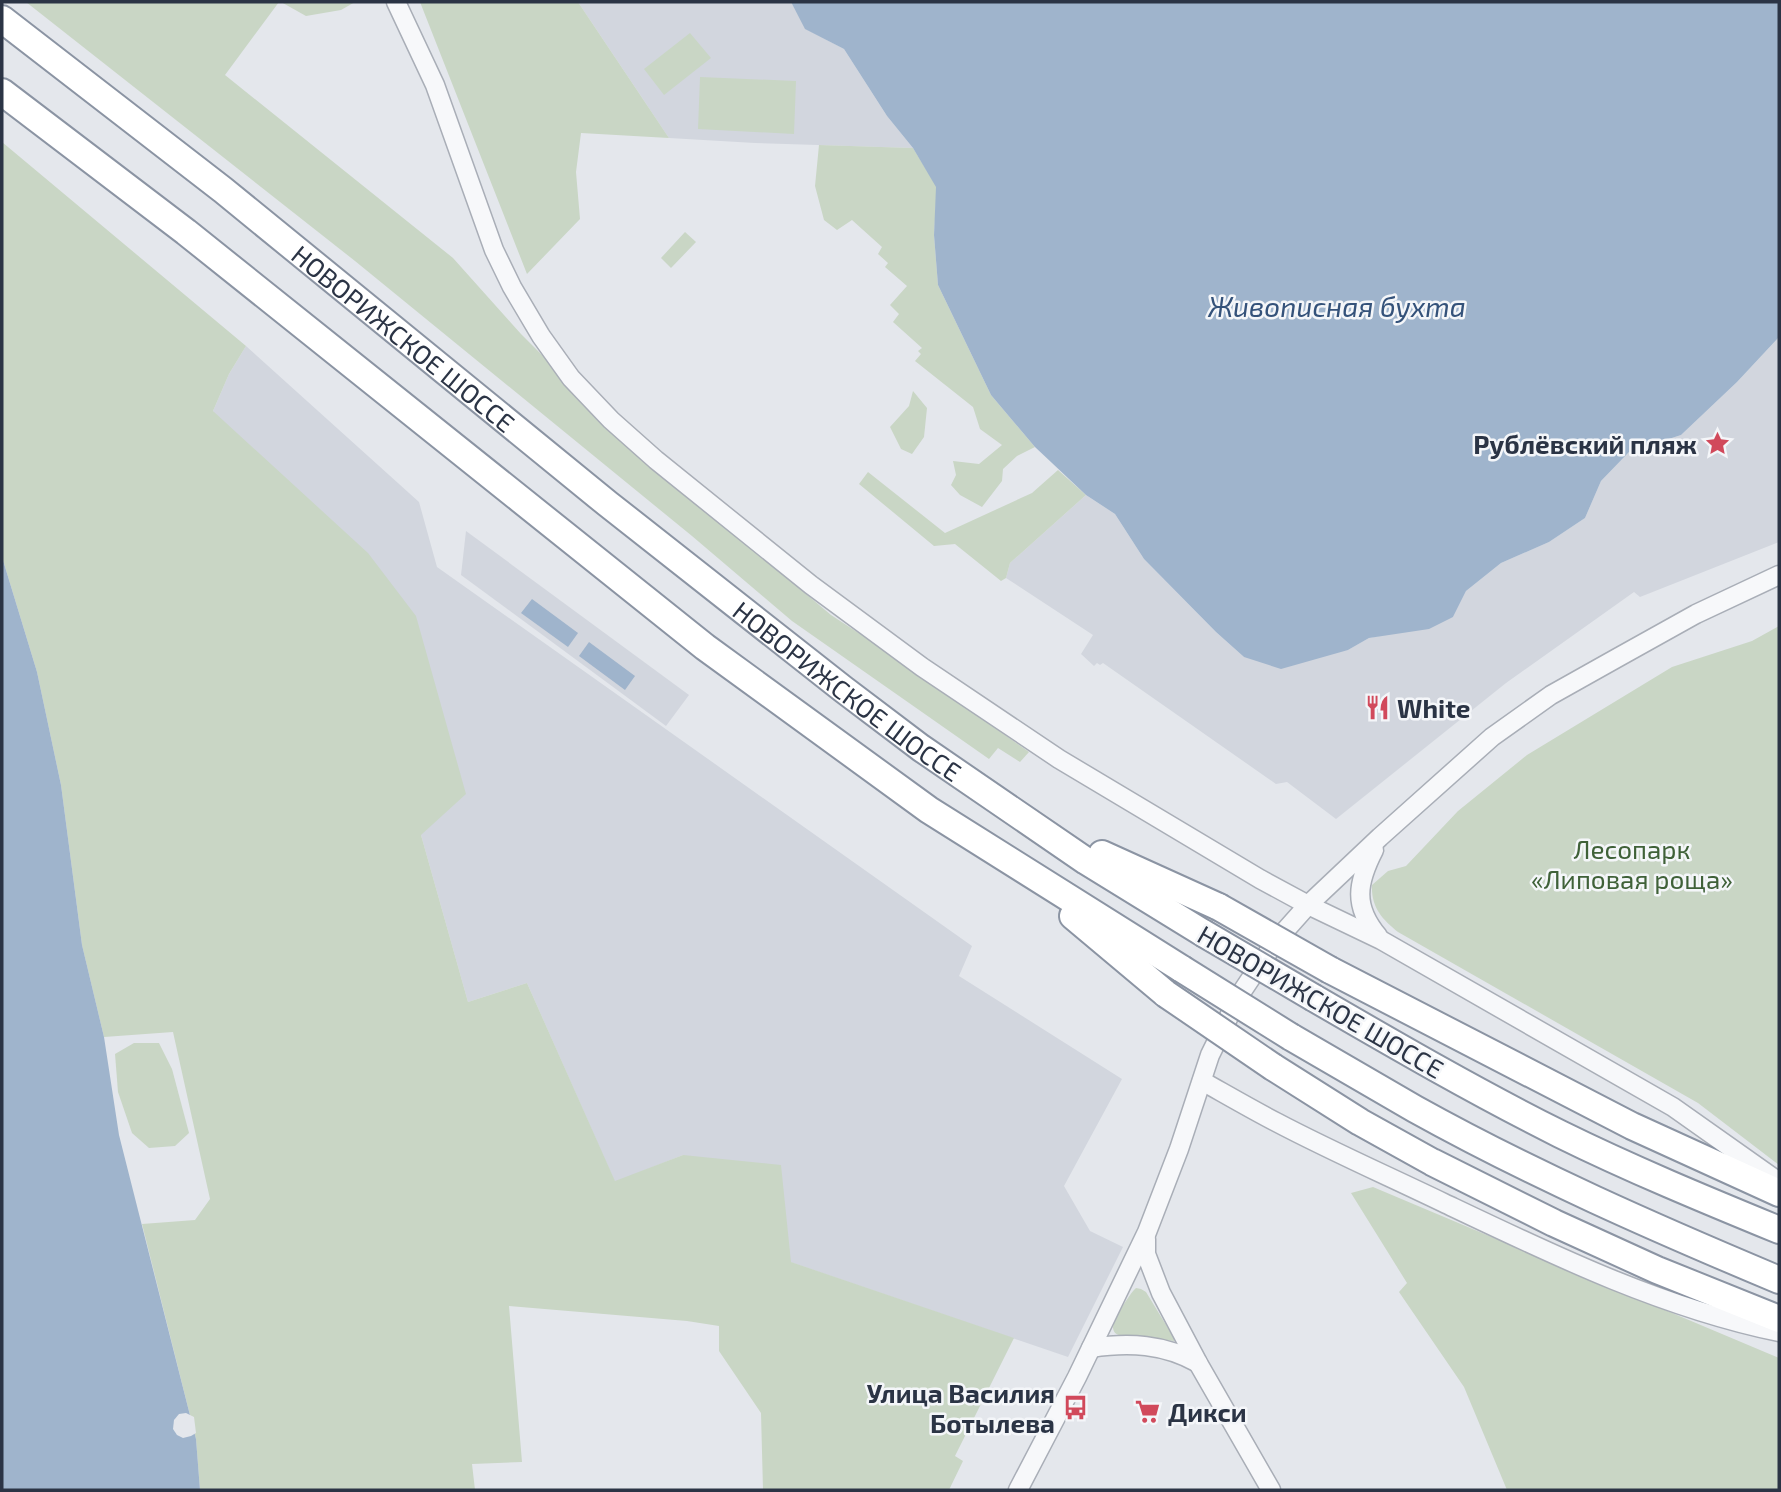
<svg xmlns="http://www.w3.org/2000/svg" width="1781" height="1492" viewBox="0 0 1781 1492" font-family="'Exo 2',sans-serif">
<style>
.built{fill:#d2d6de}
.green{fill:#c9d6c5}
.water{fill:#9fb4cc}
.pier{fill:#e4e7ec}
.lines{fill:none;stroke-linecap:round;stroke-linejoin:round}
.minor-casing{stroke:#a9aeb7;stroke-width:21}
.highway-casing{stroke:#8b94a3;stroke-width:30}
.minor{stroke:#f7f8fa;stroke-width:18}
.highway{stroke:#fff;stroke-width:26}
.highway-bridge-casing{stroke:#8b94a3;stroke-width:30;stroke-linecap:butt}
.highway-bridge{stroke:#fff;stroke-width:26}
.labels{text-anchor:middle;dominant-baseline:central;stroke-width:5;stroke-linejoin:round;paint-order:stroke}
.street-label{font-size:26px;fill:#2b3445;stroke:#f4f6f9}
.poi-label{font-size:26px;font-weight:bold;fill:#2b3445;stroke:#f4f6f9;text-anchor:end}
.park-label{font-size:26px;fill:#3f6138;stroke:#f4f6f9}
.water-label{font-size:28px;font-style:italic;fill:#34527a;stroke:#f4f6f9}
</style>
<rect width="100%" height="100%" fill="#e4e7ec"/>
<g class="built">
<polygon points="578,2 791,2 806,29 844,49 887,116 913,148 755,143 669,138"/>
<polygon points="1779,337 1779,542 1640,597 1634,592 1506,683 1336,819 1287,782 1276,784 1103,663 1100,665 1097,663 1094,666 1081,654 1093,635 1006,578 1010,563 1086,495 1115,514 1144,559 1216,632 1244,657 1348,650 1369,638 1398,632 1453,617 1466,591 1501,563 1549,542 1585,518 1601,481 1629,452 1681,435 1737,382"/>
<polygon points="246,346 419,502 437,567 972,946 959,976 1122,1079 1064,1186 1090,1231 1123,1247 1068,1357 790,1262 683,1155 615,1182 527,983 468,1002 421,835 213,411 229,374"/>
<polygon points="466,531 689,695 666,726 461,575"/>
</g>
<g class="green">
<polygon points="26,2 279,2 225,75 453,258 521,334 570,383 598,418 831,615 906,664 1029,752 1020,762 998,748 989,759 792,621 692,536 355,261"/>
<polygon points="281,2 355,2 341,10 306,16"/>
<polygon points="420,2 578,2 669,138 581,133 576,172 580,219 527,274"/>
<polygon points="690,33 711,58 664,95 644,69"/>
<polygon points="700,77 796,81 794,134 698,129"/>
<polygon points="2,142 246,346 229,374 213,411 368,553 416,616 466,794 421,835 468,1002 527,983 615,1181 683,1155 781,1165 791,1262 1014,1338 955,1456 963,1461 949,1490 763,1490 761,1413 719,1351 719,1326 687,1321 509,1306 522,1462 472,1464 475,1490 200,1490 196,1439 142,1224 195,1220 210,1199 173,1032 104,1037 82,945 61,785 37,672 2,557"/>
<polygon points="819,145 913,148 937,187 934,235 938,285 991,395 1035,447 1017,456 1003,469 1002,481 982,507 960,495 951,485 956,475 953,461 979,464 1002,445 980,429 973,407 915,361 921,354 918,351 922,348 893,322 899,314 890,305 907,286 885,267 888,263 878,254 882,247 852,220 837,230 824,220 815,186"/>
<polygon points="685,232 696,242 671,268 661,258"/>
<polygon points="913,391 927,408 924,437 912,454 901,449 890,427 909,406"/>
<polygon points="1058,470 1086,495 1010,563 1006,578 1001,581 955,544 934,546 859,484 868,472 945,533 1032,493"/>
<path d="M1779 626V1165L1698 1103 1398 932C1382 919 1371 907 1372 885L1388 871 1406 866 1458 811 1527 755 1672 667 1752 641Z"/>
<polygon points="134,1043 159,1043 172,1069 189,1133 175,1146 149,1148 132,1133 118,1092 115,1054"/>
<polygon points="1373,1187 1779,1358 1779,1490 1507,1490 1464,1387 1399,1292 1407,1283 1351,1193"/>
<path d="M1136 1288 1141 1289 1146 1292 1174 1338V1341L1121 1336C1117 1334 1114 1334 1113 1328 1113 1320 1130 1293 1136 1288Z"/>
</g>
<g class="water">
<polygon points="791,2 1779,2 1779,337 1737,382 1681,435 1629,452 1601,481 1585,518 1549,542 1501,563 1466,591 1453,617 1429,629 1369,638 1348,650 1281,669 1244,657 1216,632 1144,559 1115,514 1086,495 1035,447 991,395 938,285 934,235 936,187 913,148 887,116 844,49 805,29"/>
<polygon points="2,557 37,672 61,785 82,945 104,1037 119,1135 196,1439 200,1490 2,1490"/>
<polygon points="532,599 578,633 568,647 521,613"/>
<polygon points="589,642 635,676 625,690 579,656"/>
</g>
<polygon class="pier" points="186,1413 194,1417 196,1433 191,1436 183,1438 177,1435 173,1429 174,1420 179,1414"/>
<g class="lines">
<defs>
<g id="minor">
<polyline points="396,2 435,85 494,250 512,287 541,336 571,378 611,420 656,460 811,585 922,667 1059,759 1260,879 1308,905 1381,940 1673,1107 1779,1182"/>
<path d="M1374 850C1357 883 1353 906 1378 936"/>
<path d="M1202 1081C1227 1095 1251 1109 1276 1122 1331 1151 1388 1176 1444 1203 1551 1254 1662 1308 1779 1332"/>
<polyline points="1146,1239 1146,1254 1161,1293 1198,1363 1271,1490"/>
<path d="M1091 1348C1129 1342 1164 1344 1198 1363"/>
<polyline points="1018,1490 1077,1377 1147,1232 1179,1149 1210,1055 1239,996 1275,942 1308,905 1380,837 1492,737 1551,695 1617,658 1696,614 1779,575"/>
</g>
<g id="highway">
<path id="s1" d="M2 19 223 190 608 504 843 689 921 748 1086 861 1203 933"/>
<polyline points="2,92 186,232 705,647 929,810 1182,969"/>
<polyline points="1102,854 1219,907"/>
<polyline points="1073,916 1166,994"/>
<polyline points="1330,970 1632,1126 1779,1193"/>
<path d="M1314 998C1395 1045 1476 1092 1560 1134 1631 1169 1706 1200 1779 1230"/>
<path d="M1291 1037C1332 1061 1373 1085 1415 1109 1532 1174 1655 1228 1779 1280"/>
<polyline points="1273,1067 1360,1122 1432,1162 1554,1223 1657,1270 1779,1319"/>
</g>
</defs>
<use href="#minor" class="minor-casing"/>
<use href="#highway" class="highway-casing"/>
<use href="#minor" class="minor"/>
<use href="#highway" class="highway"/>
<defs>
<g id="highway-bridge">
<polyline points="1219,907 1330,970"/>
<polyline points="1203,933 1314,998"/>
<polyline points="1182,969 1291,1037"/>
<polyline points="1166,994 1273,1067"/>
</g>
</defs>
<use href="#highway-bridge" class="highway-bridge-casing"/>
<use href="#highway-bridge" class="highway-bridge"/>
</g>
<defs>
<symbol id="sight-bare" viewBox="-9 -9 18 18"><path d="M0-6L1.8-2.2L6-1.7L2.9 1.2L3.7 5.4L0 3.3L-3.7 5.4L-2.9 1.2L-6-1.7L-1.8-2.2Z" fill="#d1495b" stroke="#f4f6f9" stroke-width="2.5" paint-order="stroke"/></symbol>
<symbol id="restaurant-bare" viewBox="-9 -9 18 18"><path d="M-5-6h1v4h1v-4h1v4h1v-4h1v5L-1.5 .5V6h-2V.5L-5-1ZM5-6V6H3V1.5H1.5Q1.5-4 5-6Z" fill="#d1495b" stroke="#f4f6f9" stroke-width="2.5" paint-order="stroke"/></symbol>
<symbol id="bus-bare" viewBox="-9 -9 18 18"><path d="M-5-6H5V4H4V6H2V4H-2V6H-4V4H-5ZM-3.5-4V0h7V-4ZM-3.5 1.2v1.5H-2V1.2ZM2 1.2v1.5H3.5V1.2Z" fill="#d1495b" stroke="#f4f6f9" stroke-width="2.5" paint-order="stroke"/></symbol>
<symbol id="supermarket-bare" viewBox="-9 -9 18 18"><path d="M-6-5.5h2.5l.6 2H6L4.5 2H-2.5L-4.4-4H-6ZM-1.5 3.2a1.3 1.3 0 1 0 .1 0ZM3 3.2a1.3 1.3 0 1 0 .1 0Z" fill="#d1495b" stroke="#f4f6f9" stroke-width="2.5" paint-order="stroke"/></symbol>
</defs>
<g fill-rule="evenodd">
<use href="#sight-bare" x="1700" y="426" width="35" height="35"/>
<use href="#restaurant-bare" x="1360" y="690" width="35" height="35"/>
<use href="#bus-bare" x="1058" y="1390" width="35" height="35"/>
<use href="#supermarket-bare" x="1130" y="1394" width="35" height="35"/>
</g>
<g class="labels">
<g class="street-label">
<text stroke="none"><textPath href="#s1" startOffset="513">НОВОРИЖСКОЕ ШОССЕ</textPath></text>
<text stroke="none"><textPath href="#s1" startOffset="1080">НОВОРИЖСКОЕ ШОССЕ</textPath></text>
<text transform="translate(1321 1001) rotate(30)">НОВОРИЖСКОЕ ШОССЕ</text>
</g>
<g class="poi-label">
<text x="1697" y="443">Рублёвский пляж</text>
<text x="1397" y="707" text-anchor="start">White</text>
<text x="1055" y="1392">Улица Василия<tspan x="1055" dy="30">Ботылева</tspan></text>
<text x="1168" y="1411" text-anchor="start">Дикси</text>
</g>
<g class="park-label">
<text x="1632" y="848">Лесопарк<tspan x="1632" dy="30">«Липовая роща»</tspan></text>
</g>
<g class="water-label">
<text x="1337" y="306">Живописная бухта</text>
</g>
</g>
<rect width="1781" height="1492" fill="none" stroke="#2b3445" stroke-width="7"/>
</svg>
